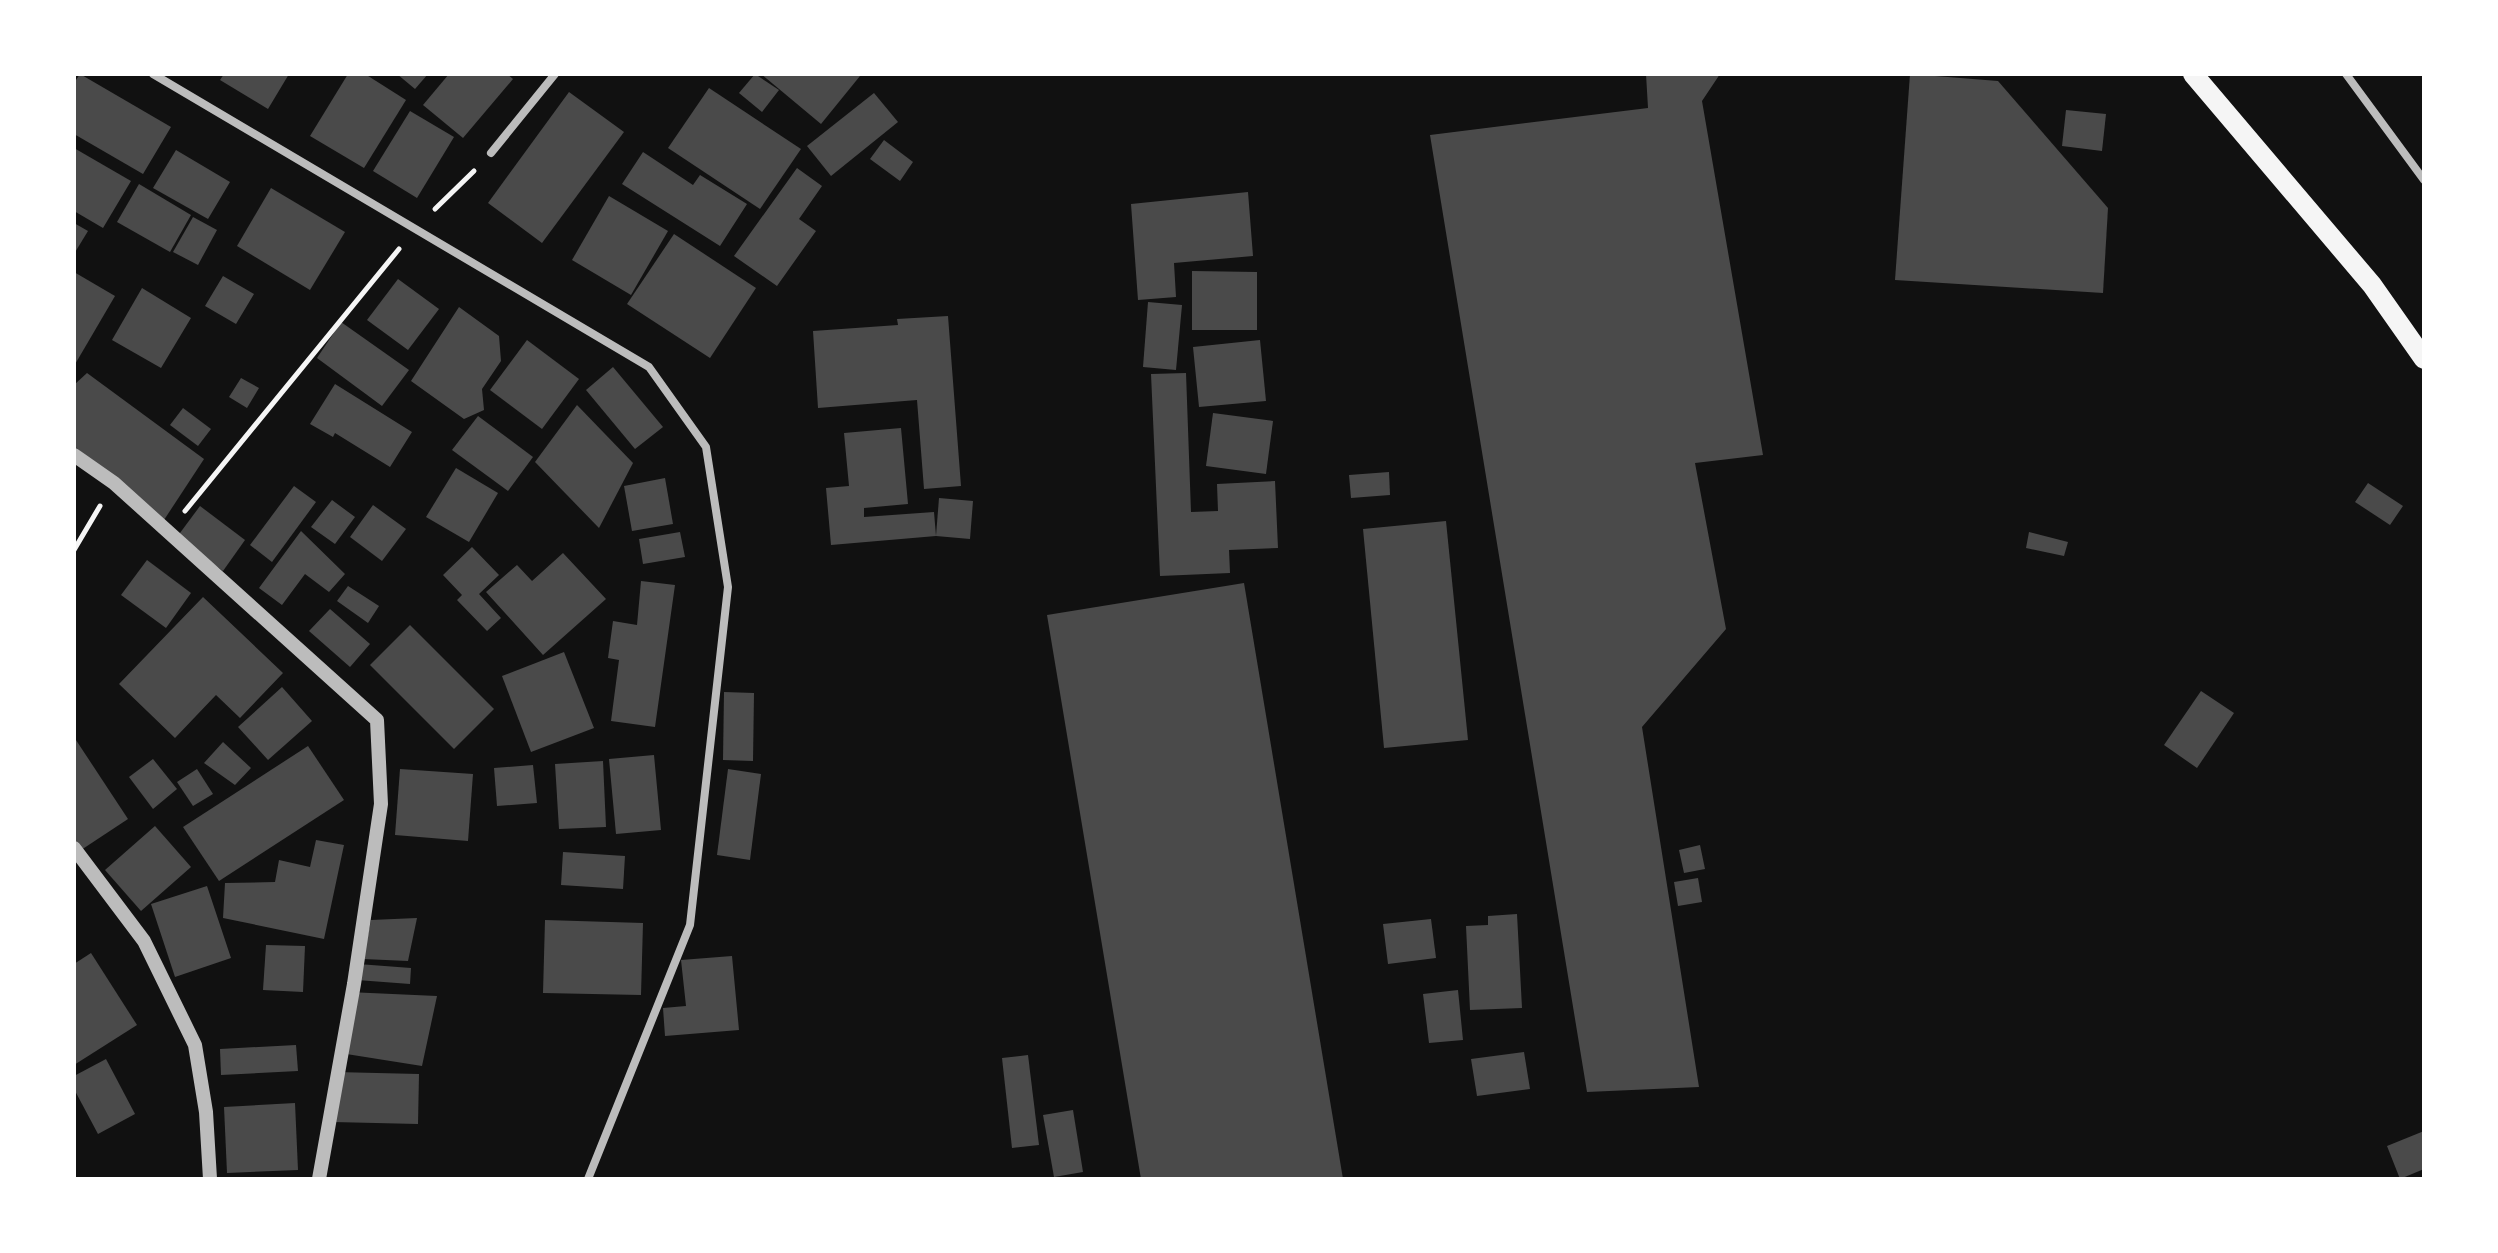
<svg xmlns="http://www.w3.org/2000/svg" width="2498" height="1253" viewBox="0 0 2498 1253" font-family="'Open Sans',sans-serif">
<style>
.building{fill:#4a4a4a}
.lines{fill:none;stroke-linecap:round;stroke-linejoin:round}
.path{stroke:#f5f5f5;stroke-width:5}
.minor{stroke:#bcbcbc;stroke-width:8}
.tertiary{stroke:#bcbcbc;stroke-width:14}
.primary{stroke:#f5f5f5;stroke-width:20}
</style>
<rect width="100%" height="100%" fill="#111"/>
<g class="building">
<polygon points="80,74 171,127 143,174 74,134 74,83"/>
<polygon points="224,74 289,74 268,109 220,80"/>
<polygon points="348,74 365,74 406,100 364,168 310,136"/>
<polygon points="397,74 428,74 415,89"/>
<polygon points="449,74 507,74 513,79 463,138 423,105"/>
<polygon points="755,74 779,90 762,112 739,93"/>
<polygon points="761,74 857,74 860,76 821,124"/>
<polygon points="1646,74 1720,74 1702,101 1763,455 1695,463 1726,629 1642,727 1699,1087 1587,1092 1430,135 1648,108"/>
<polygon points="1910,74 1998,81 2108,208 2103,293 1895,280"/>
<polygon points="709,88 801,149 760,209 668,148"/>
<polygon points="569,92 624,132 542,243 488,203"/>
<polygon points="874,93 898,122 831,176 807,146"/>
<polygon points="2066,110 2106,114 2102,151 2062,146"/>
<polygon points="410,111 454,137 417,198 373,171"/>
<polygon points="884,140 913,162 900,181 870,159"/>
<polygon points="74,148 131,181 103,228 74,211"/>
<polygon points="176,150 230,182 208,219 153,188"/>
<polygon points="643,152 693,185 700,175 747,204 720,246 622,184"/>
<polygon points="797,168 822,186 799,219 816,231 777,286 734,256"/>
<polygon points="139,184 191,215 170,252 117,222"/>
<polygon points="271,188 345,232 310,290 237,246"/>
<polygon points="1248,192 1253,256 1174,263 1176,297 1138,300 1131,204"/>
<polygon points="609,196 668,231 631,295 572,260"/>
<polygon points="193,217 217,230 198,265 173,252"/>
<polygon points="74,223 88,231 74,254"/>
<polygon points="674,234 756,288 710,358 627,304"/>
<polygon points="1192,271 1257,272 1257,330 1192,330"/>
<polygon points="74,272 115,296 74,366"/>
<polygon points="223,276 254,294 236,324 205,306"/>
<polygon points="398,279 439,309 408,350 367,320"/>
<polygon points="142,288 191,318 161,368 112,340"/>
<polygon points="1148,302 1182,305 1176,370 1143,367"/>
<polygon points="459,307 499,336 501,361 482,389 484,410 464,419 411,381"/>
<polygon points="948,316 961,486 924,489 917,400 818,408 813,331 898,325 897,319"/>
<polygon points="341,322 409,370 382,406 317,358"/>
<polygon points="527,340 579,379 542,429 490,390"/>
<polygon points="1260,340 1266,401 1199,407 1193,347"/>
<polygon points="613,367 663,427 635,449 586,390"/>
<polygon points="87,373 204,459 164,520 74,446 74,385"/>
<polygon points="1186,373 1191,512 1218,511 1217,484 1275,481 1278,548 1229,550 1230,573 1160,576 1151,374"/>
<polygon points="241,378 259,388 247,408 229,397"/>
<polygon points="335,384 412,432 390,467 335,433 333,437 310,424"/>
<polygon points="577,405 633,463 599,528 535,462"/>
<polygon points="183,408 211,429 198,446 170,425"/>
<polygon points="1213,413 1273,421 1266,474 1206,466"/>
<polygon points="478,416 533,457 508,491 452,450"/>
<polygon points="901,428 908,504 864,508 864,517 934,512 936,536 831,545 826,488 849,486 844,433"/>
<polygon points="456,468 498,493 469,542 426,517"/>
<polygon points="1389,472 1390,495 1351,498 1349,475"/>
<polygon points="665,478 673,524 632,531 624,486"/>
<polygon points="2368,483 2403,506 2390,525 2355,502"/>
<polygon points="294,486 316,502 272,562 250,545"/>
<polygon points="939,498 973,501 970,539 936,536"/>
<polygon points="332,500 355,517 335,544 311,527"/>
<polygon points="373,505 406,529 382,561 350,537"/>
<polygon points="200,506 245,540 223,571 177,537"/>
<polygon points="1446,521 1468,740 1384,748 1363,529"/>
<polygon points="301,531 345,574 329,592 305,574 282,605 259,588"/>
<polygon points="680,532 685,557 643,564 639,539"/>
<polygon points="2029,532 2068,542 2064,556 2026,548"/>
<polygon points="472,547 499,575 479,594 501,618 487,631 457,600 462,595 443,575"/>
<polygon points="563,553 606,599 543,655 486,592 517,565 532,581"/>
<polygon points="147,560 191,593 166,628 121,595"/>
<polygon points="641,581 675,585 655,727 611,721 619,660 608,658 613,621 637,625"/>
<polygon points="1244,583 1343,1179 1141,1179 1047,615"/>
<polygon points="348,586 379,606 368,623 337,601"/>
<polygon points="203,597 283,673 240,718 216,695 175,738 119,684"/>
<polygon points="330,609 370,644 350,667 309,631"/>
<polygon points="410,625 494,709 454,749 370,665"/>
<polygon points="564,652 594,728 531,752 502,676"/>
<polygon points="282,687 312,721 268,760 238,727"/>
<polygon points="2201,691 2234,713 2197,768 2164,745"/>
<polygon points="724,692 754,693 753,761 723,760"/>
<polygon points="74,737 128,819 75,854 74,852"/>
<polygon points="223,742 251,768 235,785 204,763"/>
<polygon points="308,746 344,800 219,881 183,827"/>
<polygon points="654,755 661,830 616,834 609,759"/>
<polygon points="153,759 177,789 153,809 129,777"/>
<polygon points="603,761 606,827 559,829 555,764"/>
<polygon points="533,765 537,803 497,806 494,768"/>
<polygon points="197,769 213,794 193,806 177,782"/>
<polygon points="400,769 473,774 468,841 395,835"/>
<polygon points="728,769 761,774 750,860 717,855"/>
<polygon points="155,826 191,867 141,911 105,870"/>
<polygon points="316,840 344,845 324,939 223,918 225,883 275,882 279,860 310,867"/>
<polygon points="1700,845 1705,869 1684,873 1679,850"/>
<polygon points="563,852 625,856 623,889 561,885"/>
<polygon points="1698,878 1702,902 1678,906 1674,882"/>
<polygon points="207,886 231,958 175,977 151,904"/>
<polygon points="1517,914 1522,1008 1470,1010 1466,926 1488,925 1488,916"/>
<polygon points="417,918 408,961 363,959 371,920"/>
<polygon points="1431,919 1436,958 1388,964 1383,924"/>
<polygon points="545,920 643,923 641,995 543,993"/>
<polygon points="266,945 305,946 303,992 263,990"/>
<polygon points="91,953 137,1025 74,1065 74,964"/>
<polygon points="732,956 739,1030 665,1036 663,1008 686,1006 681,960"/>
<polygon points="358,964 411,968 410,984 357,980"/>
<polygon points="1458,990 1463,1040 1429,1043 1423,994"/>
<polygon points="348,992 437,996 422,1066 340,1053"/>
<polygon points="296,1045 298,1071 221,1075 220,1049"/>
<polygon points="1524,1052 1530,1089 1477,1096 1471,1059"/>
<polygon points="1028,1055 1039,1145 1012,1148 1002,1058"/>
<polygon points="106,1059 135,1114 98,1134 74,1089 74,1076"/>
<polygon points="335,1072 419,1074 418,1124 333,1122"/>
<polygon points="295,1103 298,1170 227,1173 224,1107"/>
<polygon points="1073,1110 1083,1172 1054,1177 1043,1115"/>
<polygon points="2424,1131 2424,1169 2400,1179 2387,1146"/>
</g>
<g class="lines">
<g class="path">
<polyline points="435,209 474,171"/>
<polyline points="185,511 399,249"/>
<polyline points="74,550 100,506"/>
</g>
<g class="minor">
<polyline points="153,74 649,367 706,447 728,587 690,925 588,1179"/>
<polyline points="2346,74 2424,180"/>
<polyline points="491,153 555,74"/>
</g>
<g class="tertiary">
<polyline points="74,455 114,483 377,720 381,804 354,984 319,1179"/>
<polyline points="74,848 144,941 195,1045 206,1112 210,1179"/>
</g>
<polyline class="primary" points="2193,74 2372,285 2424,359"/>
</g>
<rect width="2498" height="1253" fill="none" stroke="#ffffff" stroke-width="152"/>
</svg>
